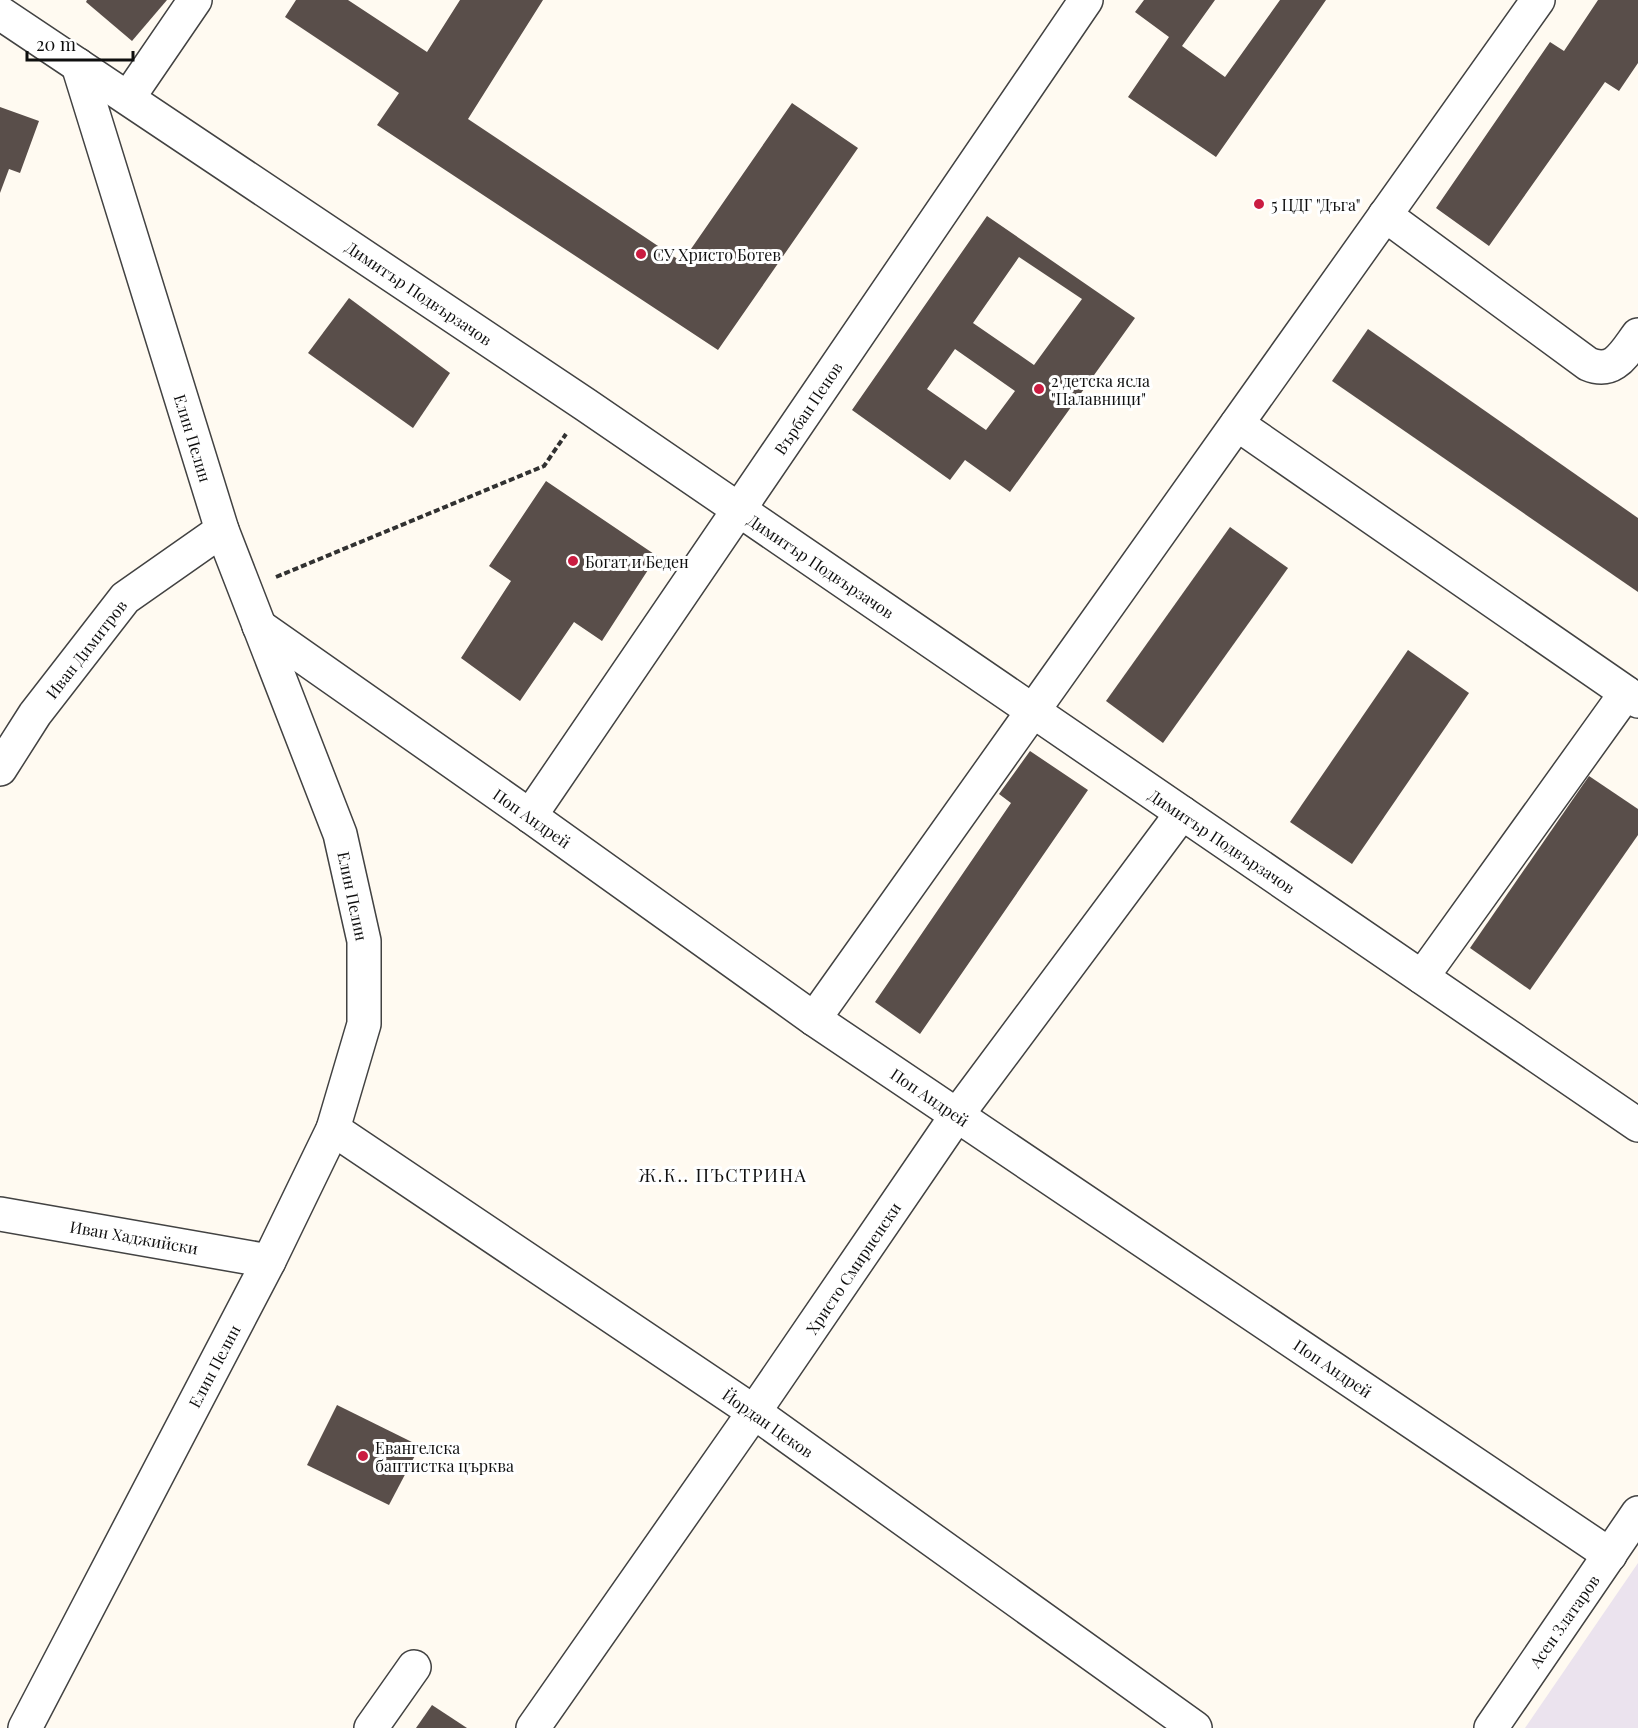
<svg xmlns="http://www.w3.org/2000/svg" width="1638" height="1728" viewBox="0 0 1638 1728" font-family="'Playfair Display',serif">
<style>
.industrial{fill:#ebe3ee}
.building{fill:#594e4a;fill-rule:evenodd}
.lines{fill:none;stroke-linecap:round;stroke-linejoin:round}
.minor-casing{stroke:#424242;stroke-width:36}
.path{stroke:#313131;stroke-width:4;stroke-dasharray:6 3;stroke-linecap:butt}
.minor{stroke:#fff;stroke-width:33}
.poi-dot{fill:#ca1c41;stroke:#fff;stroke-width:2}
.labels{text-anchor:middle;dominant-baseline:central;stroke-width:6;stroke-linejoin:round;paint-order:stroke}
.poi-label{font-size:16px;fill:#0f0f0f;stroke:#fff;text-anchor:start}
.street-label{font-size:16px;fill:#0f0f0f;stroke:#fff}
.neighbourhood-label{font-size:18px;letter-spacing:1.5px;fill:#0f0f0f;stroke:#fff}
</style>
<rect width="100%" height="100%" fill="#fffaf1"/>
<polygon class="industrial" points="1638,1563 1638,1728 1525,1728"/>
<g class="building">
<polygon points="87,0 167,0 132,41 86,2"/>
<polygon points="296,0 348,0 427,52 460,0 543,0 468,119 682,262 792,103 858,148 718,350 377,125 399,93 285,17"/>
<polygon points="1144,0 1215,0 1182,46 1225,77 1280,0 1326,0 1216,157 1128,97 1169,37 1135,12"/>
<polygon points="1598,0 1638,0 1638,63 1619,91 1605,82 1489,246 1436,208 1550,42 1564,51"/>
<polygon points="0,107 39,121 20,173 9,169 0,193"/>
<path d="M987 216 1135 318 1010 492 965 460 950 480 852 410ZM1019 257 1082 299 1034 365 973 323ZM955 349 1015 391 986 430 927 389Z"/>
<polygon points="349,298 450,373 413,428 308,353"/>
<polygon points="1368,329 1638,518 1638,592 1332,381"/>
<polygon points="546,481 657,556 602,641 574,622 520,701 461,658 511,581 489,566"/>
<polygon points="1230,527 1288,568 1163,743 1106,701"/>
<polygon points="1408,650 1469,693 1352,864 1290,822"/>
<polygon points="1030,751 1088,790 920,1034 875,1002 1011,803 999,794"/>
<polygon points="1589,776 1638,809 1638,835 1530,990 1470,948"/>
<polygon points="337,1405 420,1446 389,1505 307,1465"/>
<polygon points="432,1705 467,1728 416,1728"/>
</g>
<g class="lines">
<defs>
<g id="minor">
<polyline points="0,13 586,405 1638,1125"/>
<polyline points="128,98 195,0"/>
<path d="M1385 215 1588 364C1614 375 1624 354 1638 335"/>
<polyline points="1237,424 1638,701"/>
<polyline points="259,626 530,816 814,1019 1610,1555"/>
<polyline points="0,769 35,714 125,598 222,530"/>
<polyline points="530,816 1086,0"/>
<polyline points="1422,977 1626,693"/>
<polyline points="814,1019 1538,0"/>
<polyline points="333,1129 754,1412 1195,1728"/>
<polyline points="0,1214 269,1261"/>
<polyline points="25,1728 269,1261 333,1129 364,1024 364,941 340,834 222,530 78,65"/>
<polyline points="371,1728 414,1667"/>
<polyline points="533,1728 754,1412 957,1115 1182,813"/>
<polyline points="1491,1728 1638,1513"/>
</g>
</defs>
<use href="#minor" class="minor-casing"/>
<polyline class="path" points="276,577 544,466 566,434"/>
<use href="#minor" class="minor"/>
</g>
<g class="poi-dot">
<circle cx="1259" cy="204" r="6"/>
<circle cx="641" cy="254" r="6"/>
<circle cx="1039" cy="389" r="6"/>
<circle cx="573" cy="561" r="6"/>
<circle cx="363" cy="1456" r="6"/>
</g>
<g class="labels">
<g class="poi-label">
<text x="1271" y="204">5 ЦДГ "Дъга"</text>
<text x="653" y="254">СУ Христо Ботев</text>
<text x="1051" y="380">2 детска ясла<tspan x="1051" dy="18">"Палавници"</tspan></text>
<text x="585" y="561">Богат и Беден</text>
<text x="375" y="1447">Евангелска<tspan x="375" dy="18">баптистка църква</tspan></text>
</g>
<g class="street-label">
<text transform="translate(419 293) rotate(34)">Димитър Подвързачов</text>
<text transform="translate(808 408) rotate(-56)">Върбан Пенов</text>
<text transform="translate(193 438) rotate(73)">Елин Пелин</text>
<text transform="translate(821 566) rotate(34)">Димитър Подвързачов</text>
<text transform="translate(86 649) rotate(-52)">Иван Димитров</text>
<text transform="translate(532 818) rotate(35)">Поп Андрей</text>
<text transform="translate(1222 841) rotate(34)">Димитър Подвързачов</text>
<text transform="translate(353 896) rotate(78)">Елин Пелин</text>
<text transform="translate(930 1097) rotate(34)">Поп Андрей</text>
<text transform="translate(134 1237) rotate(10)">Иван Хаджийски</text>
<text transform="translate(853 1268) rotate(-56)">Христо Смирненски</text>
<text transform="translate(214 1366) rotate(-62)">Елин Пелин</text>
<text transform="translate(1333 1368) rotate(34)">Поп Андрей</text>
<text transform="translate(768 1423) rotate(35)">Йордан Цеков</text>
<text transform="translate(1564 1621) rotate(-55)">Асен Златаров</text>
</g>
<g class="neighbourhood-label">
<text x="723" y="1175">Ж.К.. ПЪСТРИНА</text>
</g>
</g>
<path d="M27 51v9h106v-9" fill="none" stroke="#0f0f0f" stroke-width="3"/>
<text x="36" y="51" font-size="18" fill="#0f0f0f" stroke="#ffffff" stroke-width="4.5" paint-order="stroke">20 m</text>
</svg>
